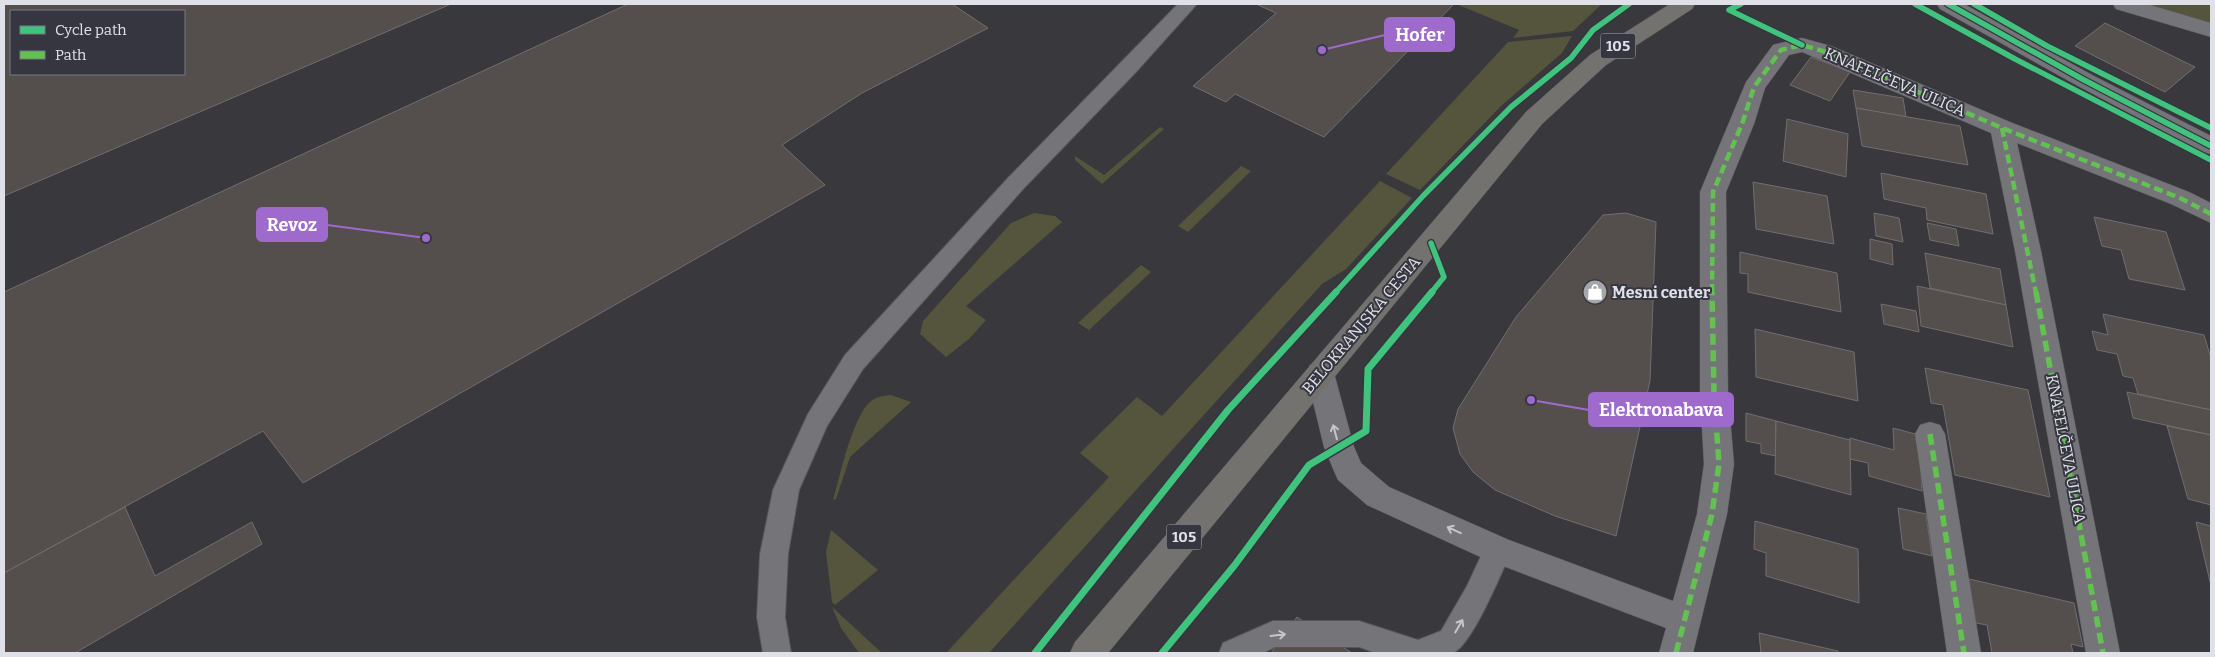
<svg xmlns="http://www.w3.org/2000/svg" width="2215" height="657" viewBox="0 0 2215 657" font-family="Bitter,serif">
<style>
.green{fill:#54553c}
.building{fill:#544f4d;stroke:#716e70;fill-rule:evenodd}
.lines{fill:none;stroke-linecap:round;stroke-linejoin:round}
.service-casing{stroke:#56575b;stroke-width:2}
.minor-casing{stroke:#56575b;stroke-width:1}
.secondary-casing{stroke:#56575b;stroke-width:1}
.primary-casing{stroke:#56575b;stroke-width:1}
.service{fill:#747479;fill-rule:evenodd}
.minor{fill:#747479;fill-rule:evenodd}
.secondary{fill:#747479;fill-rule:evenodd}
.primary{fill:#74726f;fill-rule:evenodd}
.quiet-far1{stroke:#63c152;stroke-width:4.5;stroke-dasharray:9 4.5;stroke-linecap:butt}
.quiet{stroke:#63c152;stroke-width:5.5;stroke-dasharray:11 5.5;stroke-linecap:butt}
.cycleway-far1-casing{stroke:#353640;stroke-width:8}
.cycleway-casing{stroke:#353640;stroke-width:10}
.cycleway-far1{stroke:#40c37c;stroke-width:5.5}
.cycleway{stroke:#40c37c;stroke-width:7}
.oneway{stroke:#c5c6cc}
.labels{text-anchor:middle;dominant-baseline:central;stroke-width:4;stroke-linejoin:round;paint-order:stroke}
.shield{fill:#353640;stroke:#adaeb6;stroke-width:1}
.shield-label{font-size:15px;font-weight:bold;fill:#e0e1e8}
.street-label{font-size:16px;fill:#e0e1e8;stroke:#353640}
.poi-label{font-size:16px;font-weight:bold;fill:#e0e1e8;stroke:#353640;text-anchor:start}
.leader{fill:none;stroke:#9e6bcd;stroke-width:2}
.callout-dot{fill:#9e6bcd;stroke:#353640;stroke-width:2}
.callout{fill:#9e6bcd;stroke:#9e6bcd;stroke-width:2}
.callout-label{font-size:18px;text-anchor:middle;font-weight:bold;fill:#fff}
</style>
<rect width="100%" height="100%" fill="#38383d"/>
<g class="green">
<polygon points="1456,4 1602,4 1573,31 1513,38 1519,30"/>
<polygon points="2146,4 2211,4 2211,24"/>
<polygon points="1572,36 1562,53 1500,107 1420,190 1386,174 1508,42"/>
<polygon points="1160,127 1164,129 1102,184 1075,160 1075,156 1104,175"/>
<polygon points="1241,166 1251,171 1188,232 1178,226"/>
<polygon points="1380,181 1412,198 1346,269 1322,284 989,653 946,653 1109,477 1080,453 1137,397 1162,416"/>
<polygon points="1034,213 1055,216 1062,222 966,306 986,320 969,339 946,357 920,334 923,321 1011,223"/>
<polygon points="1141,265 1151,272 1089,330 1078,323"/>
<path d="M891 395 911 402 850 457 836 499 833 500C840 476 852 418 870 402 877 396 883 396 891 395Z"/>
<polygon points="831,530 878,570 835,605 832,602 826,552"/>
<polygon points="832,607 882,653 859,653 841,628"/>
</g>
<g class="building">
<path d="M4 4H451L4 196ZM11 11H184V74H11Z"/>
<polygon points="628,4 952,4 988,28 862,93 782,145 825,185 303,483 263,431 4,573 4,292"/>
<polygon points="1256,4 1454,4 1324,137 1235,94 1226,102 1193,86 1276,13"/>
<polygon points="2105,23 2195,67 2165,92 2075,46"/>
<polygon points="1811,57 1850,72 1830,101 1790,85"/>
<polygon points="1853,90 1903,98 1906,117 1856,108"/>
<polygon points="1856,108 1960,126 1968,165 1862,146"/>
<polygon points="1787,119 1848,134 1846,177 1783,161"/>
<polygon points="1881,173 1986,194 1993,234 1927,220 1926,208 1884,199"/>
<polygon points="1753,182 1827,196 1834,244 1756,229"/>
<polygon points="1626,213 1656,222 1650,381 1616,536 1555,516 1495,490 1473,472 1460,454 1453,428 1458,409 1516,317 1603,215"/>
<polygon points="1874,213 1899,218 1903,242 1876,236"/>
<polygon points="2094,217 2166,232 2185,290 2129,279 2121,250 2102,246"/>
<polygon points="1927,223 1956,229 1959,246 1930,240"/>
<polygon points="1870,239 1892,244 1893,265 1870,259"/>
<polygon points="1740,252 1837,273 1841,312 1748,292 1748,274 1740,273"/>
<polygon points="1925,253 2000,269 2006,305 1930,288"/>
<polygon points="1917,286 2006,305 2013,347 1921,326"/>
<polygon points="1881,304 1916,311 1919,332 1884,324"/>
<polygon points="2103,314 2204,335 2211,358 2211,410 2138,394 2133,378 2123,376 2117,354 2097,350 2092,331 2108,335"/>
<polygon points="1755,329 1854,352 1858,401 1756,377"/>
<polygon points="1925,368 2028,390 2050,497 1955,475 1943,405 1931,403"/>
<polygon points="2127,392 2211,410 2211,435 2133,418"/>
<polygon points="1746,413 1776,421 1776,456 1761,453 1761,444 1746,441"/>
<polygon points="1776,421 1850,440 1851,495 1775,474"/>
<polygon points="2167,426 2211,435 2211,505 2188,499"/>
<polygon points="1893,428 1919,435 1922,491 1869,476 1868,463 1850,459 1850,438 1894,450"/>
<polygon points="125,507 155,576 252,522 262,544 75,653 4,653 4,573"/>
<polygon points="1898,508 1926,514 1932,556 1903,549"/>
<polygon points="1755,521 1858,549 1859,603 1766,576 1766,553 1754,549"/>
<polygon points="2196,522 2211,526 2211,586"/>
<polygon points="1969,579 2074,603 2083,647 2071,644 2073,653 1992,653 1987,625 1976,623"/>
<polygon points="1297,617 1352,653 1271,653"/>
<polygon points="1759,633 1838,651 1838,653 1761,653"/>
</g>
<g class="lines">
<defs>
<g id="service">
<polygon points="1178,4 1197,4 1136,72 1024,188 863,369 827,426 799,490 788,554 785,617 791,653 763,653 757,617 760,554 773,490 808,414 845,355 1008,178"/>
<path d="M1498 538 1508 541 1512 550C1501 573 1473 644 1453 653H1376L1359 647H1275L1263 653H1219L1223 643 1273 621H1359L1418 640 1441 631 1467 586 1488 541Z"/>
</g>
<g id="minor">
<polygon points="2113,4 2147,4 2211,23 2211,37 2116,9"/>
<polygon points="1802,38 1831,46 2010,122 2189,192 2211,203 2211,223 2171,204 2017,143 2041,251 2120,653 2086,653 2015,251 1991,133 1802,52 1789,55 1765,88 1754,124 1726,192 1728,394 1734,464 1727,514 1693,653 1659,653 1666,628 1487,560 1367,505 1338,480 1334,471 1324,447 1306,373 1310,365 1320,362 1330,365 1334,373 1354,447 1361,463 1389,487 1509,540 1673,601 1697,514 1704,464 1700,394 1700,192 1746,82 1773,45"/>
<polygon points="1930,422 1940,425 1945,434 1981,653 1947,653 1915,434 1920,425"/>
</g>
<polygon id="secondary" points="1937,4 1964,4 2092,75 2211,136 2211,154 2202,152 2076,85 1940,9"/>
<polygon id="primary" points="1670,4 1695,4 1692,9 1606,65 1542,124 1108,653 1070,653 1075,642 1526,112 1590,55"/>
</defs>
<use href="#service" class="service-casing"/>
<use href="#minor" class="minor-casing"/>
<use href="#secondary" class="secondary-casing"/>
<use href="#primary" class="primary-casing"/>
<use href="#service" class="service"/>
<use href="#minor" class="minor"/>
<use href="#secondary" class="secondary"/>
<use href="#primary" class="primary"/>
<g class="quiet-far1">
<polyline points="2002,128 2036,293"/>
<polyline points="1712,293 1713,192 1742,124 1754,87 1781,50 1802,45 1823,51 2002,128 2180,198 2211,214"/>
</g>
<g class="quiet">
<polyline points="2036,292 2103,653"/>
<polyline points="1930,434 1964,653"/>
<polyline points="1676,653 1712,514 1719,464 1714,394 1712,292"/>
</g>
<defs>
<g id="cycleway-far1">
<polyline points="1741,4 1729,10 1802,45"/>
<polyline points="1915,4 2015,59 2211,160"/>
<polyline points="1948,4 2084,80 2211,146"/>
<polyline points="1974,4 2047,46 2211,128"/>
<polyline points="1335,293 1423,196 1511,107 1571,58 1593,30 1629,4"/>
<polyline points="1431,293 1444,277 1431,243"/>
</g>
<g id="cycleway">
<polyline points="1035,653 1228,410 1336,292"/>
<polyline points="1162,653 1234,566 1309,465 1366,431 1368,369 1432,292"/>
</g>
</defs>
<use href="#cycleway-far1" class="cycleway-far1-casing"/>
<use href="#cycleway" class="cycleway-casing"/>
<use href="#cycleway-far1" class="cycleway-far1"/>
<use href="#cycleway" class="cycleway"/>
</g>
<defs><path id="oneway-shaft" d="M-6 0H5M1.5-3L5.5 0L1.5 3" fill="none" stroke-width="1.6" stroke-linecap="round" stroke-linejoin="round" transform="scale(1.25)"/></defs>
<g class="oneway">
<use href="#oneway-shaft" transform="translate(1335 432) rotate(-105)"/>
<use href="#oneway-shaft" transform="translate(1454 530) rotate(-156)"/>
<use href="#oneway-shaft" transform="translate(1459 626) rotate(-60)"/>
<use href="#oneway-shaft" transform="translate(1278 635) rotate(-7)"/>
</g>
<defs>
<symbol id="shop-disc" viewBox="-11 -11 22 22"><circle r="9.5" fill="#a5a6ac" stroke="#353640"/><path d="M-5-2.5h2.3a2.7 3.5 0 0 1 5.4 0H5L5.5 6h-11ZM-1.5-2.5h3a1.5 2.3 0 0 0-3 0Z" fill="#fff"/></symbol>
</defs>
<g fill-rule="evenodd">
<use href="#shop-disc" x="1581" y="278" width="28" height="28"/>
</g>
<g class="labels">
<g class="shield">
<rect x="1600.5" y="33.5" width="35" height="25" rx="4"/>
<rect x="1166.5" y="524.5" width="35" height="25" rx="4"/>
</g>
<g class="shield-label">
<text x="1618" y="46">105</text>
<text x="1184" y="537">105</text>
</g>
<g class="street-label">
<text transform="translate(1895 82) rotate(23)">KNAFELČEVA ULICA</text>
<text transform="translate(1361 325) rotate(-50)">BELOKRANJSKA CESTA</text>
<text transform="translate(2066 449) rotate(79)">KNAFELČEVA ULICA</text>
</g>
<g class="poi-label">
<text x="1612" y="292">Mesni center</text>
</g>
</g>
<path class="leader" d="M1322 50L1385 35M426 238L327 225M1531 400L1589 410"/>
<g class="callout-dot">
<circle cx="1322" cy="50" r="5"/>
<circle cx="426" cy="238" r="5"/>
<circle cx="1531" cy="400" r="5"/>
</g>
<g class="callout">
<rect x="1385" y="18" width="69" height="33" rx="5"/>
<rect x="257" y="208" width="70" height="33" rx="5"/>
<rect x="1589" y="393" width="144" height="33" rx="5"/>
</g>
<g class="callout-label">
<text x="1420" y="41">Hofer</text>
<text x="292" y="231">Revoz</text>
<text x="1661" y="416">Elektronabava</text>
</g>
<rect width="2215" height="657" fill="none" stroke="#e0e1e8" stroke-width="10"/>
<rect x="10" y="10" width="175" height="65" fill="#353640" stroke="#797a83"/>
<rect x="20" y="26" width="25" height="8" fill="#40c37c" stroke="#797a83"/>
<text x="55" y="35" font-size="15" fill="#e0e1e8">Cycle path</text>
<rect x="20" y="51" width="25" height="8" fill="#63c152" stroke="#797a83"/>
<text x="55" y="60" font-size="15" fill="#e0e1e8">Path</text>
</svg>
